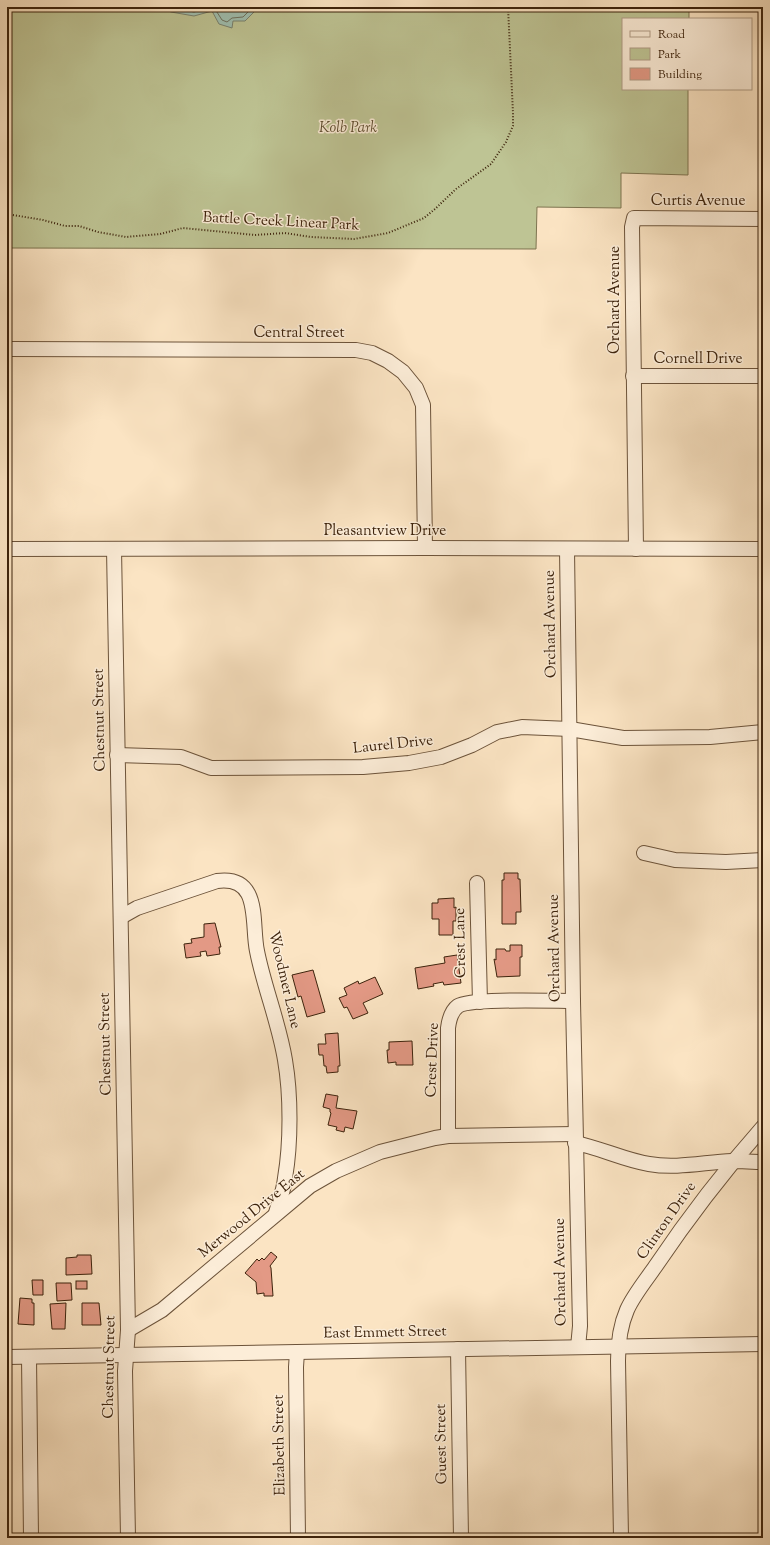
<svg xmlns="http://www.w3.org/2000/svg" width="770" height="1545" viewBox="0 0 770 1545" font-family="'Sorts Mill Goudy',serif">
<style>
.green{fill:#bec494;stroke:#7e7450}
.water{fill:#9fbfb0;stroke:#78816e}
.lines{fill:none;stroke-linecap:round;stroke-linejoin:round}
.shore{stroke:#6e715e;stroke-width:1}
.building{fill:#e39985;stroke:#3d230c}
.minor-casing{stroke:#6c533a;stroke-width:16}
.path{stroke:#3d230c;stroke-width:2;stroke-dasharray:1 2;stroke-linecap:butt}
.minor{stroke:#fcedd8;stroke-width:14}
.labels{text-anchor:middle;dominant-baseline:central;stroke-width:3;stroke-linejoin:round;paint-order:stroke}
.park-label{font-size:15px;font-style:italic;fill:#5d4b2e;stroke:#fcedd8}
.street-label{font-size:15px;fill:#3d230c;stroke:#fcedd8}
</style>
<rect width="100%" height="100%" fill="#fbe4c3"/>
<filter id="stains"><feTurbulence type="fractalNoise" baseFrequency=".005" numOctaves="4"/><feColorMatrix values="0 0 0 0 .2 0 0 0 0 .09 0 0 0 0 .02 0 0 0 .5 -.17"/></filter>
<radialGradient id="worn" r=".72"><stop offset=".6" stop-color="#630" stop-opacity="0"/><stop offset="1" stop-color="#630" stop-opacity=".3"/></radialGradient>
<polygon class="green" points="7,7 689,7 689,19 623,19 623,89 688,89 688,175 621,173 621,208 537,207 536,249 7,248"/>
<polygon class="water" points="159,7 284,7 275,11 256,10 245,21 233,21 232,28 219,24 212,11 194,16 171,12"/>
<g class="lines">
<polyline class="shore" points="170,7 194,12 213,7 215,9 222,20 227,22 232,18 243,17 253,7"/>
</g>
<g class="building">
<polygon points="504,873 518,873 518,879 520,879 521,912 516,912 516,924 502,924 502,880 504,880"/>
<polygon points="454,898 454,908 456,907 456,921 453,921 453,935 439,935 439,919 432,919 432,903 438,903 438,899"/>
<polygon points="215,923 221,947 219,947 220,954 207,956 206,951 200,952 201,956 186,958 184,944 192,943 191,939 204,937 204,924"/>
<polygon points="510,945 522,945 522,957 520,957 520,976 497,977 494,959 496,960 496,949 505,949 506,951 510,951"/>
<polygon points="457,955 461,983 444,985 443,982 433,984 434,986 418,989 415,968 445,963 444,957"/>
<polygon points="313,970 325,1012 307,1017 301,996 298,997 292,975"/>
<polygon points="375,977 383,994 363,1003 368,1013 353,1019 347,1007 344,1008 339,998 347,995 344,988 358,981 359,984"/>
<polygon points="338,1033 340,1066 338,1066 338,1072 327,1073 326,1066 324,1066 323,1055 319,1055 318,1044 326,1044 325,1034"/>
<polygon points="412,1041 413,1065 396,1065 396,1062 388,1063 387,1050 389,1050 389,1042"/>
<polygon points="326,1094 338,1096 336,1108 357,1111 353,1129 345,1127 344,1132 336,1130 337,1127 328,1125 331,1113 330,1112 330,1109 323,1107"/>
<polygon points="271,1252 277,1257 270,1266 271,1268 273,1296 264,1296 264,1293 257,1294 256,1282 245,1273 257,1259 259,1261 262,1258 264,1260"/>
<polygon points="77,1255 91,1255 92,1274 66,1275 66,1258 77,1257"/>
<polygon points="32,1280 43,1280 43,1295 33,1295"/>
<rect x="76" y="1281" width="11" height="8"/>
<polygon points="56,1283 71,1283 72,1300 57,1301"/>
<polygon points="20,1298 32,1299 32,1303 34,1303 34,1325 18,1324"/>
<polygon points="66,1303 65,1329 52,1329 50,1304"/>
<polygon points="82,1303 99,1303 101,1325 82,1325"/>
</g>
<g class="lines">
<defs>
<g id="minor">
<polyline points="7,349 356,350 372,353 388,361 403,372 416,388 423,405 425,548"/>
<polyline points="633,376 763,376"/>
<polyline points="7,549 425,548 763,549"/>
<polyline points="114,549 128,1330 125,1371 128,1538"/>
<polyline points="567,549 573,1001 580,1326 578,1347"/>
<polyline points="636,549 632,227 634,218 763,219"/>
<polyline points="117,755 181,757 211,768 363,767 409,763 441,757 472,745 497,732 522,727 570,729 623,738 710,737 763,732"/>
<polyline points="644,853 675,860 726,862 763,860"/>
<polyline points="477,883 480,1002"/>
<path d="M121 917 137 908 217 881C262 875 251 923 257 951 264 987 279 1023 285 1060 291 1095 291 1143 285 1178 284 1190 279 1202 276 1213"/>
<path d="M448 1136V1028C449 1020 451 1011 458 1006 471 998 553 1001 573 1001"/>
<path d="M575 1143C601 1148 624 1160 649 1164 677 1169 705 1162 732 1161 742 1161 753 1162 763 1162"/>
<polyline points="128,1330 162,1310 310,1186 336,1171 380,1152 435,1138 448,1136 575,1134"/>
<polyline points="458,1349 461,1538"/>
<polyline points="297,1352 296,1367 298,1538"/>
<polyline points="7,1357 763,1344"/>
<polyline points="29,1357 31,1538"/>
<path d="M621 1538 618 1361C618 1344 620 1326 627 1310 633 1296 646 1280 655 1267 688 1218 724 1171 763 1127"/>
</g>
</defs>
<use href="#minor" class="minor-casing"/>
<polyline class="path" points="7,214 43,220 65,226 79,226 98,232 126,237 160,234 183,228 255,235 285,233 311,237 354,239 388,233 424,218 435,209 456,189 491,164 506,142 513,126 513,113 508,7"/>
<use href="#minor" class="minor"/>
</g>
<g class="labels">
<g class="park-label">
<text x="348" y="128">Kolb Park</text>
</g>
<g class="street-label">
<text x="698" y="201">Curtis Avenue</text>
<text transform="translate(281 222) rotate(3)">Battle Creek Linear Park</text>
<text transform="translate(615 300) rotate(-90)">Orchard Avenue</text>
<text x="299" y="333">Central Street</text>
<text x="698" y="359">Cornell Drive</text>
<text x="385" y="531">Pleasantview Drive</text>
<text transform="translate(551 624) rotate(-91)">Orchard Avenue</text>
<text transform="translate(100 720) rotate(-91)">Chestnut Street</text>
<text transform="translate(393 745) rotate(-6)">Laurel Drive</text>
<text transform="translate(461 943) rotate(-91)">Crest Lane</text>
<text transform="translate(555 948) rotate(-91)">Orchard Avenue</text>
<text transform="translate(284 980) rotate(77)">Woodmer Lane</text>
<text transform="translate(106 1044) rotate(-91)">Chestnut Street</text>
<text transform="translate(433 1060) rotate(-88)">Crest Drive</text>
<text transform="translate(252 1214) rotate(-39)">Merwood Drive East</text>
<text transform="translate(667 1221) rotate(-55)">Clinton Drive</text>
<text transform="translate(561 1272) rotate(-91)">Orchard Avenue</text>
<text transform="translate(385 1333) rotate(-1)">East Emmett Street</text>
<text transform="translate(110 1367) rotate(-89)">Chestnut Street</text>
<text transform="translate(442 1444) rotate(-91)">Guest Street</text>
<text transform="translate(280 1445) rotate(-91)">Elizabeth Street</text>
</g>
</g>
<rect width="770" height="1545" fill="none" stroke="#fbe4c3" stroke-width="24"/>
<rect x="8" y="8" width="754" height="1529" fill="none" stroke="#3d230c" stroke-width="2"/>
<rect x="12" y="12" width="746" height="1521" fill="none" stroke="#3d230c"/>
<rect x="622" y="18" width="130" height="72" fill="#fcedd8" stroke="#b09c86"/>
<rect x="630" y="31" width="20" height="6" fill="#fcedd8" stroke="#b09c86"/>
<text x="658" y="38" font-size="12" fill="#3d230c">Road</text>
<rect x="630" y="48" width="20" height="12" fill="#bec494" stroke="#b09c86"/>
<text x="658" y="58" font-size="12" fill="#3d230c">Park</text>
<rect x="630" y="68" width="20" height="12" fill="#e39985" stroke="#b09c86"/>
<text x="658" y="78" font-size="12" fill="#3d230c">Building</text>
<rect width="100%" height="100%" filter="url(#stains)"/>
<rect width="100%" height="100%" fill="url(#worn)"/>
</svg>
